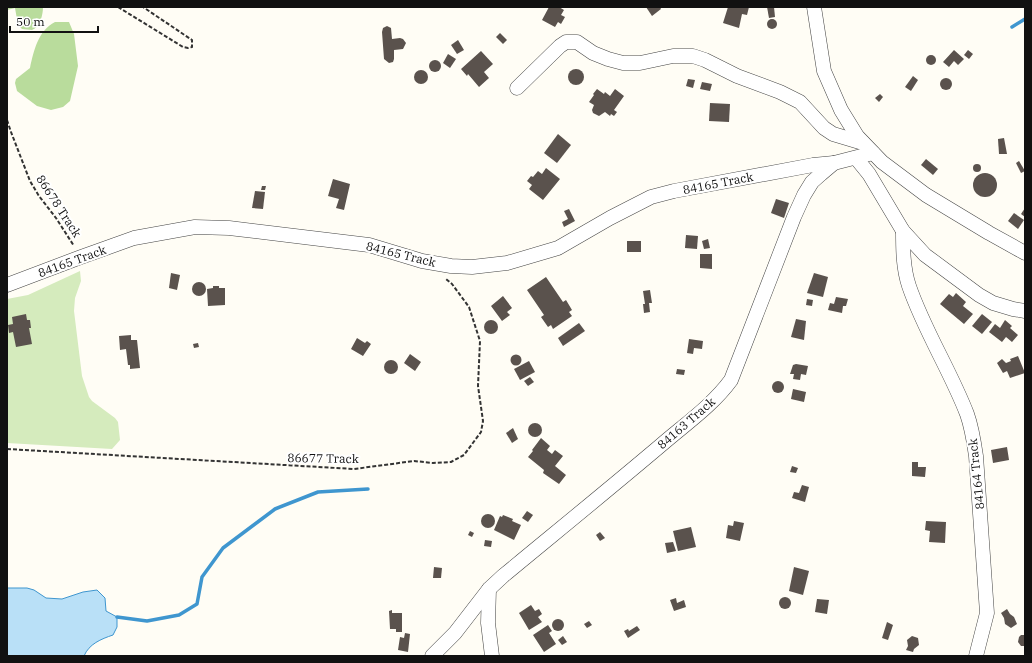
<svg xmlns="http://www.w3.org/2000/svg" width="1032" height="663" viewBox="0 0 1032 663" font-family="'IBM Plex Serif',serif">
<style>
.green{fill:#d5ebbd}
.forest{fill:#b9dc9c}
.water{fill:#b9e0f7;stroke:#3f96cf}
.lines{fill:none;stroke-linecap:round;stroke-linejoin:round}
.stream{stroke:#3f96cf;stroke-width:3.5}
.building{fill:#5a524d}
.minor-casing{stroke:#444;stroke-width:15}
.path{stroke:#333;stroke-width:2;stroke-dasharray:4 2;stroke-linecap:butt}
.minor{stroke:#fff;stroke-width:14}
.labels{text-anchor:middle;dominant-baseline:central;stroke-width:4;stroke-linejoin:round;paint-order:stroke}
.street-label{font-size:12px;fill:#111;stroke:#fff}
</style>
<rect width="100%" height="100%" fill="#fffdf5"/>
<polygon class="green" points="80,271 81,281 75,298 74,311 82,376 89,397 92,401 115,418 118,422 120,440 112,449 7,443 7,299 28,295"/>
<g class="forest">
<path d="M7 7H43C43 15 40 27 32 30 29 30 25 29 22 29L18 25 15 8 7 10Z"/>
<path d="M55 22H69L74 34 78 66 70 101 63 107 51 110 37 106 17 91 15 83 16 79 30 68C34 50 38 31 55 22Z"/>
</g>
<path class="water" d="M7 588H27L34 590 46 598 62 599 83 592 97 590 105 598 106 611 117 617V627L113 635C101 639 89 644 84 656H7Z"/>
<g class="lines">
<g class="stream">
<polyline points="1012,27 1025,19"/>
<polyline points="117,617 147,621 179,615 197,604 202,577 223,548 275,509 318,492 368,489"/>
</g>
</g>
<g class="building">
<polygon points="549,7 559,7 564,10 561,15 565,17 561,24 558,22 555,27 542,20"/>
<polygon points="646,7 660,7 661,9 652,16"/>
<polygon points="728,7 749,7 747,15 742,14 739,28 723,23"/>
<polygon points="767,7 774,7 775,17 769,18"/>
<circle cx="772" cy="24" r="5"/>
<polygon points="387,26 391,28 392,39 400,38 403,39 406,43 403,49 394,50 394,59 393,62 389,63 384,59 382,32 383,28"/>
<polygon points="500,33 507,40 503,44 496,37"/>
<polygon points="458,40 464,50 457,54 451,45"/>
<polygon points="954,50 964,59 958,65 954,61 949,67 943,62"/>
<polygon points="968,50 973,54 969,59 964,55"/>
<polygon points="481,51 493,64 484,72 489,78 479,87 468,74 467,76 461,69"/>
<polygon points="448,54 456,59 450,68 443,63"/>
<circle cx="931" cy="60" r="5"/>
<circle cx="435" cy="66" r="6"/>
<circle cx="576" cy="77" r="8"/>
<circle cx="421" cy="77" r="7"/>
<polygon points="913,76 918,80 911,91 905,87"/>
<circle cx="946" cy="84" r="6"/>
<polygon points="688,79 695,80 693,88 686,86"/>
<polygon points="702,82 712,84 710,91 700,89"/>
<polygon points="597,89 604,94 605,92 610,96 615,89 624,96 614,110 617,112 614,116 611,114 610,116 605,112 599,116 593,113 592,110 594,105 589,102 594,95 593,94"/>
<polygon points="880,94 883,97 879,102 875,98"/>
<polygon points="710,103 730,104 729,122 709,121"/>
<polygon points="558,134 571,145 557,163 544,153"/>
<polygon points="1004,138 1007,154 999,154 998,139"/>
<polygon points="926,159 938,169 933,175 921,165"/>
<polygon points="1019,161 1025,171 1021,173 1016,163"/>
<circle cx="977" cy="168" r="4"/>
<polygon points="546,168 560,179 543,200 529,189 532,185 527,181 531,176 533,177 538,171 542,174"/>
<circle cx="985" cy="185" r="12"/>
<polygon points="333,179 350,184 344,210 336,208 339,199 328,196"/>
<polygon points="262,186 266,186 265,190 261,190"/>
<polygon points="255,191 265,192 263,209 252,208"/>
<polygon points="776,199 789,203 784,218 771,213"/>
<polygon points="1025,208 1025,217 1021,214"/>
<polygon points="569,209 575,221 564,227 562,222 568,219 564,211"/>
<polygon points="1014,213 1024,220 1018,229 1008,221"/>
<polygon points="686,235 698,236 697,249 685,248"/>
<polygon points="708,239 710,248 704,249 702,241"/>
<rect x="627" y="241" width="14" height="11"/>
<polygon points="700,254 712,254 712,269 700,268"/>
<polygon points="171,273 180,275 177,290 169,288"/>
<polygon points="814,273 828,277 823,297 807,293"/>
<polygon points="546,277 563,302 566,300 572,310 569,312 572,316 553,329 551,325 548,327 541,317 544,315 527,290"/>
<circle cx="199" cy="289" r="7"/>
<polygon points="213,286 219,286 219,288 225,288 225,305 208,306 207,289 213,288"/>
<polygon points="650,290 652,303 649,303 650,312 644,313 643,304 645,304 643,291"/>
<polygon points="956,293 966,302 963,306 973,314 964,324 940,304 949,294 953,297"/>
<polygon points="503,296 512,308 507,312 510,315 502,321 491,306"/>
<polygon points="836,297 848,299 846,306 843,306 842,313 828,310 830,303 834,304"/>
<polygon points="807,299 813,300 812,306 806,305"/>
<polygon points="26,314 27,320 30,320 31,328 29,328 32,344 16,347 13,332 9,333 8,325 13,324 12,317"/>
<polygon points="982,314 992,322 982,334 972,326"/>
<polygon points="796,319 806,321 804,340 791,337"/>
<circle cx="491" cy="327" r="7"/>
<polygon points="1005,320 1012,326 1010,328 1018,335 1012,342 1006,337 1002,342 989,332 995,324 1000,328"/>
<polygon points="579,323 585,331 563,346 558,338"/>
<polygon points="131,335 131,340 137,340 140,368 130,369 130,365 128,365 126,349 120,350 119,336"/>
<polygon points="357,338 365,343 367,341 371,344 363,356 351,349"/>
<polygon points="689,339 703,341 702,349 694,348 693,354 687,353"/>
<polygon points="198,343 199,347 194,348 193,344"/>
<polygon points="410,354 421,362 415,371 404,363"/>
<circle cx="516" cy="360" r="5.5"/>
<polygon points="1018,356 1025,373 1010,378 1007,371 1003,373 997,363 1002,359 1006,363 1011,361 1010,359"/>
<circle cx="391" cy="367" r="7"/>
<polygon points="529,361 535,372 520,380 514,369"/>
<polygon points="796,364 808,366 806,375 801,374 800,380 793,379 794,374 790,374 793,365"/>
<polygon points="677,369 685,370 684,375 676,374"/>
<polygon points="530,377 534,382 528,386 524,381"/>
<circle cx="778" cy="387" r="6"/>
<polygon points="793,389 806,392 804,402 791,399"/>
<circle cx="535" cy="430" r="7"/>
<polygon points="513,428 518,439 512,443 506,433"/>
<polygon points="541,438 550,446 547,450 552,454 555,450 563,456 555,466 566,475 559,484 543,473 544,470 528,457 533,451 532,450"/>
<polygon points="1007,447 1009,460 993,463 991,450"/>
<polygon points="912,462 918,462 918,467 926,467 925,477 912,476"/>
<polygon points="792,466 798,468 796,473 790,472"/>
<polygon points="802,485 809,487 805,502 792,498 794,492 799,493"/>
<polygon points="527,511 533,515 528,522 522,518"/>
<circle cx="488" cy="521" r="7"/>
<polygon points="503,515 513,519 512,521 521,525 514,540 494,530 500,516 502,517"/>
<polygon points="734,521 744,523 740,541 726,538 728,525 733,526"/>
<polygon points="926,521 946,522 945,543 929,542 930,531 925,530"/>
<polygon points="691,527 696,547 678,551 673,531"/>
<polygon points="470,531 474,533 472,537 468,535"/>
<polygon points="600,532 605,538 600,541 596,535"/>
<polygon points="485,540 492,541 491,547 484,546"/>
<polygon points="673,542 676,551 667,553 665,543"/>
<polygon points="434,567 442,568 441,578 433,578"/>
<polygon points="794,567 809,571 803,595 789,591"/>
<circle cx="785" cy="603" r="6"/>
<polygon points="676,598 677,603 684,600 686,607 674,611 670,600"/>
<polygon points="817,599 829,600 827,614 815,612"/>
<polygon points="531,605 535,611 539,609 542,614 538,617 542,622 529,630 519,613"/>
<polygon points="1007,609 1010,614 1014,617 1017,624 1011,628 1005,624 1004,618 1001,613"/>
<polygon points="392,610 392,613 402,613 402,632 396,632 396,629 390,629 389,611"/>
<circle cx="558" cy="625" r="6"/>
<polygon points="589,621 592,625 587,628 584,624"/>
<polygon points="887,622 893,625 888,640 882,638"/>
<polygon points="548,625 552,631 549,633 556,644 544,652 533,635"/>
<polygon points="637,626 640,630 628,638 624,631 628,629 629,631"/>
<polygon points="405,633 410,634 408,652 398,650 400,637 404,638"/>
<polygon points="1021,635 1025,635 1025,646 1021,646 1018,642 1019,637"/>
<polygon points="563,636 567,642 562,645 558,640"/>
<polygon points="912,636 918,638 919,645 914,649 913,652 906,650 908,646 907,640"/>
</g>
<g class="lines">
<defs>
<g id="minor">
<polyline points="814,7 824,71 841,110 857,136 882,162 926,195 989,233 1025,253"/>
<polyline points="517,88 560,46 566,42 577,42 593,53 608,59 623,63 640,63 673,56 693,56 705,60 737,76 780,92 800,102 824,128 833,134 863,143"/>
<polyline points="856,158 869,174 903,231 925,255 979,295 993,303 1013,309 1025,311"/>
<path d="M903 231C903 249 903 268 909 286 924 330 950 370 967 414 972 428 974 442 976 456L987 613 976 656"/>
<polyline points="7,285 81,257 134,238 195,227 229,228 369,245 422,261 451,266 472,267 507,263 558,248 610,218 651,197 674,191 813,165 834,163"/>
<polyline points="489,589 488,623 492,656"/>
<path d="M432 656 455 633 489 589 503 576C555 533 608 490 660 446 684 425 712 406 731 380L794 217 804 195 812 182 821 174 834 163 873 153"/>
</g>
</defs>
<use href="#minor" class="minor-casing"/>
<g class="path">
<polyline points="118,7 183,47 188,48 192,47 192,40 143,7"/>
<polyline points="7,120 11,132 30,181 39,196 56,218 74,246"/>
<polyline points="7,449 354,469 414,461 433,463 451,462 464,455 481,432 483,421 478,386 480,341 469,307 452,284 446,279"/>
</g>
<use href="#minor" class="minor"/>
</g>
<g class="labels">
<g class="street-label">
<text transform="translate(718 183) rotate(-11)">84165 Track</text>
<text transform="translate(59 206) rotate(57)">86678 Track</text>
<text transform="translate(401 254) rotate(14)">84165 Track</text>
<text transform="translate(72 261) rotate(-20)">84165 Track</text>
<text transform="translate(686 423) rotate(-41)">84163 Track</text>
<text transform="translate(323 458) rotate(1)">86677 Track</text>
<text transform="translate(976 474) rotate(-96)">84164 Track</text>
</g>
</g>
<rect width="1032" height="663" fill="none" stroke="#111111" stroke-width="16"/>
<path d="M10 26v6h88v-6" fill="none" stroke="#111111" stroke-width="2"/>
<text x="16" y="26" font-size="12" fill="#111111" stroke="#ffffff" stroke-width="3" paint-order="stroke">50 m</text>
</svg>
